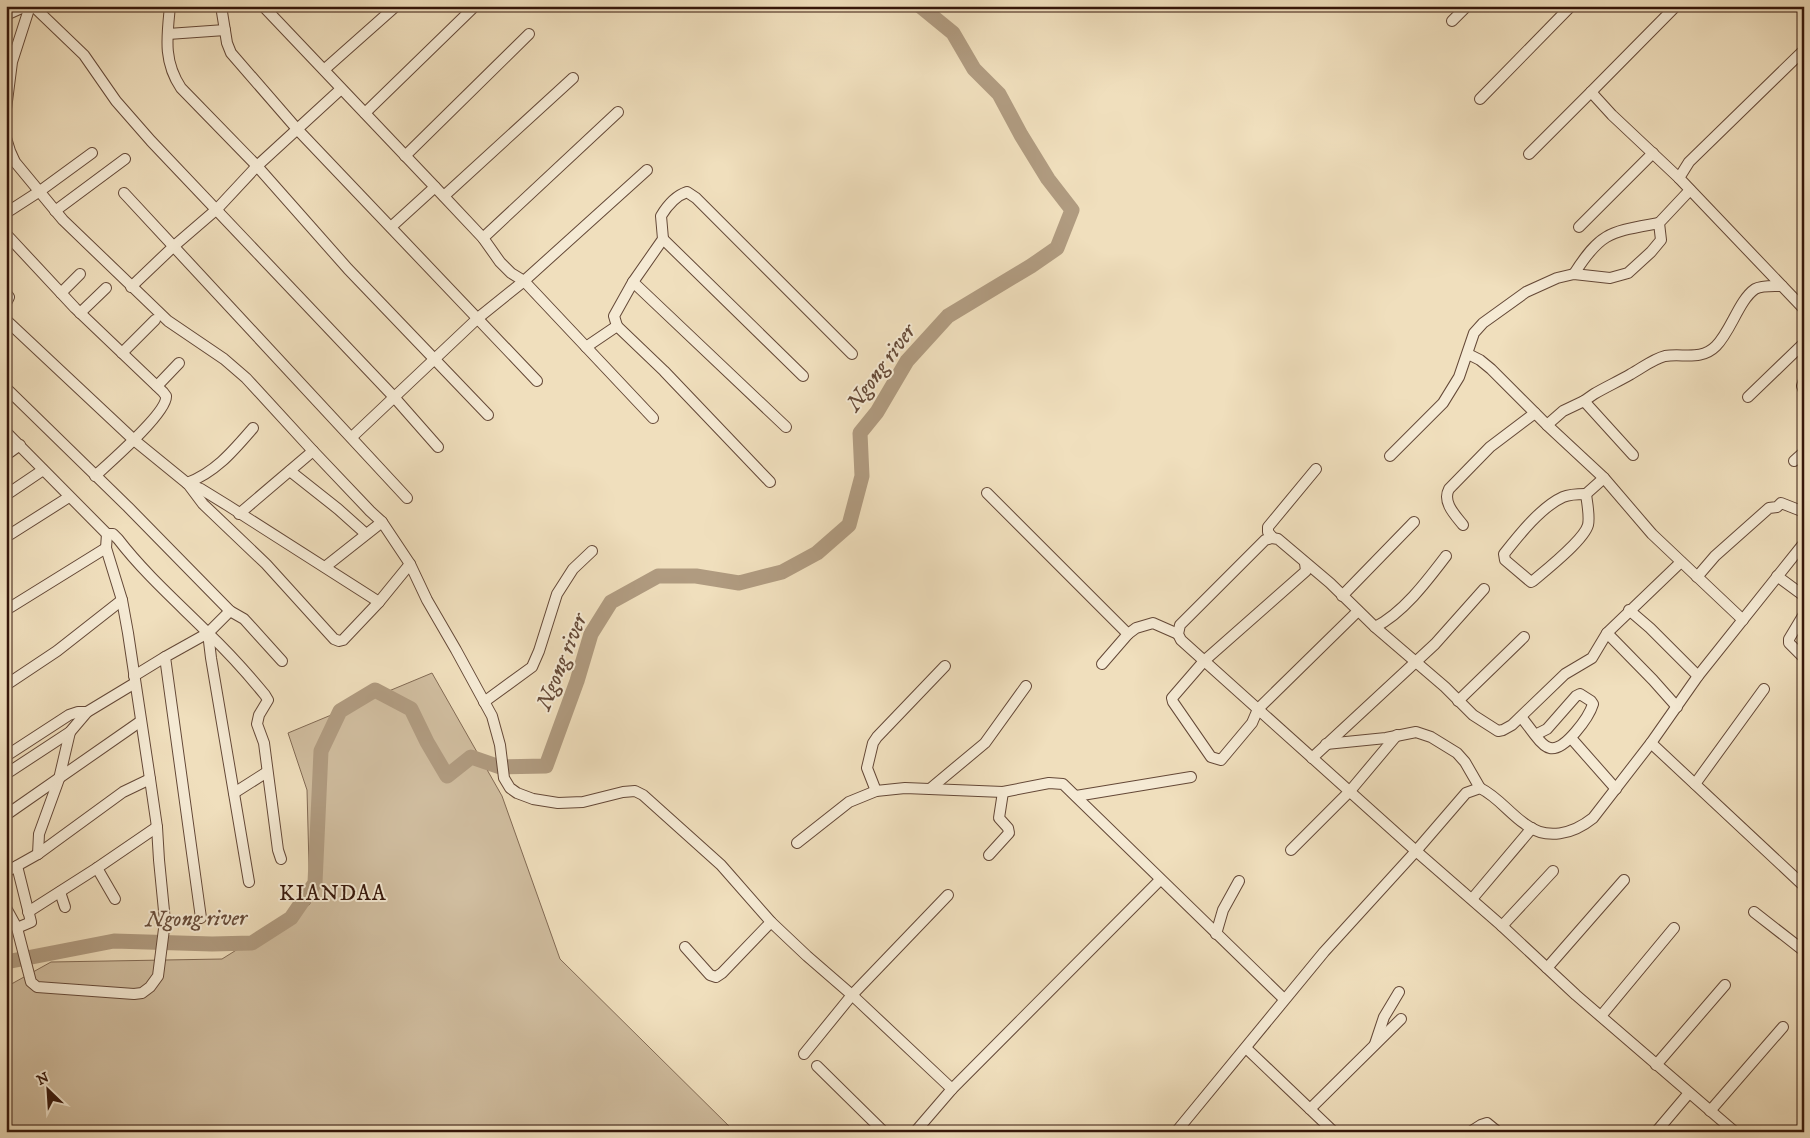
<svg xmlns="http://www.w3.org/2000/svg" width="1810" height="1138" viewBox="0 0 1810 1138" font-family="'IM FELL DW Pica',serif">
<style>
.grass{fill:#d0bd9f;stroke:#826a54}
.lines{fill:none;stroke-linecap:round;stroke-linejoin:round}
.river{stroke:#b09b80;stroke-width:15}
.minor-casing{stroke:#644837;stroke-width:12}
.minor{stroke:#f5ead4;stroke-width:10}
.labels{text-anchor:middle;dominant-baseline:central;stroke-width:4;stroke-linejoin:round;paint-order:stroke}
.water-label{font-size:22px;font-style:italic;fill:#664b39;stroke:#f5ead4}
.neighbourhood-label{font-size:22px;letter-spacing:1px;fill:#35160a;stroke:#f5ead4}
</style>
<rect width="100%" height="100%" fill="#f0dfbd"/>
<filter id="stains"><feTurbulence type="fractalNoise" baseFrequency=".004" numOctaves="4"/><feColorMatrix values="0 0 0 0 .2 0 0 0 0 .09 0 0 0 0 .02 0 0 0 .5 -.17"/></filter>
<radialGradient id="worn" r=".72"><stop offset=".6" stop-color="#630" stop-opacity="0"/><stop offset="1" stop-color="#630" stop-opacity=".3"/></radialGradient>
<polygon class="grass" points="432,673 502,796 560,959 735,1132 6,1132 6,987 51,962 222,959 310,904 307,790 288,733"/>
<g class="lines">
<polyline class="river" points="6,962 114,941 212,944 252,943 291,918 315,883 321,751 340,711 375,690 411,709 427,742 447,776 471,757 500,767 546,766 577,681 591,634 611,602 658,576 696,576 739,583 782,572 817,553 849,525 862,476 860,433 877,412 907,361 948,316 1031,266 1057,248 1072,210 1048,179 1021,135 999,94 974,69 953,33 920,6"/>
<defs>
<g id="minor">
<polyline points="33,6 84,55 116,101 151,141 394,397 438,447"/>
<path d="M170 6C167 37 163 61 181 88L257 166 348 269 488 415"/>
<polyline points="221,6 227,43 231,53 297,129 537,381"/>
<polyline points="263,6 435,187 483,238 500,262 511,273 524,281 653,418"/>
<polyline points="1676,6 1591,92 1612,115 1679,178"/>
<polyline points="6,15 26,6"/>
<polyline points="1452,21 1467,6"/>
<polyline points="168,34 225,30"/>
<polyline points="1804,50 1689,162 1679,178 1804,309"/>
<polyline points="325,69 396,6"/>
<polyline points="1480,99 1571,6"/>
<polyline points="6,109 12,62 30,6"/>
<polyline points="365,113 475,6"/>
<polyline points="6,138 10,151 15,162 63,220 168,321 224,359 246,378 313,451 370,511 382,522 410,564 427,600 456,650 492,716 500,745 504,778 510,788 517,793 533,799 558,803 583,802 623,792 635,791 643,795 721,865 771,922 807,956 852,995 952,1089"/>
<polyline points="1529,154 1591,92"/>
<polyline points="405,156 529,34"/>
<polyline points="124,193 407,498"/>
<polyline points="444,196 573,78"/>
<polyline points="55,211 125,159"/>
<polyline points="6,213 40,191 92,153"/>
<polyline points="391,227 435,187"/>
<polyline points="1579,227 1653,153"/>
<path d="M6 234 75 308 163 392 166 396C168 412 108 464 95 476"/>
<polyline points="483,238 618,112"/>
<polyline points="663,239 803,376"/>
<path d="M1574 274C1601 231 1611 232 1659 223"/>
<polyline points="633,282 786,427"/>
<polyline points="131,287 174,246 217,209 257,166 341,89"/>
<polyline points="6,293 9,297 6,303"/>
<polyline points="61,293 80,274"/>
<polyline points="80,313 106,288"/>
<polyline points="6,320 134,440 188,484 203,504 266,564 334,639 339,641 343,640 379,602 410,564"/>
<polyline points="617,326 664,371 770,482"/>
<path d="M586 347 617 326 614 316 633 282 663 239 661 216C667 206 675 196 687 192L696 198 852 354"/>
<polyline points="122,353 155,320"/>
<polyline points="1468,354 1480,360 1491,369 1547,425 1604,478 1652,534 1743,620"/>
<polyline points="1804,380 1802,386 1804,391"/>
<polyline points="157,386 179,363"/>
<polyline points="6,388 128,507 230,611 244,619 282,661"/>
<polyline points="1748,397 1804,343"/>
<polyline points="1584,401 1633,455"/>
<path d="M1547 425 1563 411 1584 401 1594 394C1606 387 1619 381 1631 374 1642 368 1653 359 1665 356 1683 353 1701 361 1716 346 1731 331 1739 300 1755 289 1762 285 1774 286 1782 286"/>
<path d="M6 432 107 534H113L118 539C145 574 177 602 208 633 229 653 247 673 265 695L268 700 259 715 257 724 264 743 278 850 281 859"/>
<polyline points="352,437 478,318 524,281 647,170"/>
<polyline points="6,455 20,445"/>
<polyline points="1390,456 1443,403 1459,377 1474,333 1483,323 1526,292 1557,278 1574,274 1610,278 1628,273 1651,252 1661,240 1659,223 1690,190"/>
<polyline points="1794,461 1804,452"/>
<polyline points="290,471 338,509 366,534"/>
<path d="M187 483C216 472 233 451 253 428"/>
<polyline points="188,484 201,489 227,505 379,602"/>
<polyline points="987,493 1128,634 1136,628 1153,623 1178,634"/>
<path d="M1586 494C1587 503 1590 516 1588 525 1584 540 1546 570 1533 581L1531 582 1505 560 1504 554C1519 535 1541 507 1563 497 1570 494 1578 494 1586 494Z"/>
<polyline points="1586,494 1604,478"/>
<polyline points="6,495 43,470"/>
<polyline points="239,514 313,451"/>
<path d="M1463 525C1455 515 1442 502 1449 489L1490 447 1535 413"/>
<polyline points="6,537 69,497"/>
<polyline points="1273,538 1268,532 1268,527 1316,469"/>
<polyline points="1681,562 1607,633 1592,658 1565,674 1512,725 1503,730 1498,731 1473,715 1445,687 1375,627 1330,583 1278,539 1272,538 1265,540 1180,625 1178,634 1181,640 1416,851 1502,926 1576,995 1735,1132"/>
<polyline points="1305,563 1306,571 1204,661 1172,698 1173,702 1211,757 1221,760 1252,723 1258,709 1358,611"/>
<polyline points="325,567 382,522"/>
<polyline points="1777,576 1804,596"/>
<polyline points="1697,577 1715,556 1769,508 1777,507 1781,503 1804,512"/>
<polyline points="1342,596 1414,522"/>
<polyline points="6,610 106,548"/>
<polyline points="1629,610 1650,628 1698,676"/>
<polyline points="1804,614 1789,639 1789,643 1804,658"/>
<path d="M1375 627C1403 613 1427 581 1446 556"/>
<polyline points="208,633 211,658 249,882"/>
<polyline points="1607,633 1653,680 1677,707"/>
<polyline points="1102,664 1128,634"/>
<polyline points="134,676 165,657"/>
<polyline points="6,685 57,651 122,600"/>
<polyline points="1458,701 1524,637"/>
<polyline points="484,702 532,667 539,651 557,594 573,569 592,551"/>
<path d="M1522 718 1535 735C1538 739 1544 747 1550 748 1565 751 1589 717 1593 704L1591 701 1580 694 1576 696 1547 729 1535 735"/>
<polyline points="1571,738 1616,789"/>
<polyline points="1651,743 1804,886"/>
<polyline points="1326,744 1386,738 1416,732 1431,737 1457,753 1465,762 1480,788"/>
<polyline points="6,756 69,715 78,712 87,712"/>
<polyline points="1312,758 1435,644 1484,589"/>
<polyline points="6,774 70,732 87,712 135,683"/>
<polyline points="1695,784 1764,689"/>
<polyline points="931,788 985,743 1026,686"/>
<polyline points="876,791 867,768 873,743 877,737 945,666"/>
<polyline points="234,793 267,772"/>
<polyline points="1076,796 1191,777"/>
<polyline points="6,815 141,721"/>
<polyline points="797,843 849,802 876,791 905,788 1003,792 1049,783 1063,784 1284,999"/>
<polyline points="1291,850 1350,791 1397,735"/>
<polyline points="38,854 39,834 59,779 70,732"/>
<polyline points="989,855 1009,833 1008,828 999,818 1003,792"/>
<polyline points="17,866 31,922 17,928"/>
<polyline points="97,868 115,899"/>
<polyline points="6,872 38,854 123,792 150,779"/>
<polyline points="60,892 65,907"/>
<polyline points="1472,899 1532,828"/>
<polyline points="6,908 17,928 31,982 37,987 134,994 142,993 150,987 158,976 165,921 159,860 157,827 150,779 128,633 122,600 106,548 107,534"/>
<polyline points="28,912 97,868 157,827"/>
<polyline points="1754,912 1804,951"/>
<polyline points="201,918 165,657 208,633 230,611"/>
<polyline points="1502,926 1553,871"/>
<polyline points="1216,934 1223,910 1239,881"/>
<polyline points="685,947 710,975 716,977 722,973 771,922"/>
<polyline points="1547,968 1624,880"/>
<polyline points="1601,1016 1674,928"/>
<polyline points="1375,1044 1384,1017 1399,992"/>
<polyline points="1246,1048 1334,1132"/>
<polyline points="804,1054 852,995 948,895"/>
<polyline points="1656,1065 1725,985"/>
<polyline points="817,1066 884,1132"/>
<polyline points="1310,1109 1401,1019"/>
<polyline points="1710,1111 1783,1027"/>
<polyline points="915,1132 952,1089 1160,880"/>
<path d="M1176 1132 1324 952 1416 851 1466 793 1480 788C1498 797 1509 813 1525 824 1547 841 1573 834 1593 818L1651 743 1698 676 1804 543"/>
<polyline points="1470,1132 1481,1125 1487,1123 1498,1132"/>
<polyline points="1656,1132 1689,1093"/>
</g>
</defs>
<use href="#minor" class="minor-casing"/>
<use href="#minor" class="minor"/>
</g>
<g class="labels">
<g class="water-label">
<text transform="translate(881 368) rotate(-54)">Ngong river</text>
<text transform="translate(562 662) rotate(-68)">Ngong river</text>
<text transform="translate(196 919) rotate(-1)">Ngong river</text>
</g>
<g class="neighbourhood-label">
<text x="333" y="893">KIANDAA</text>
</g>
</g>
<rect width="1810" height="1138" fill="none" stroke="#f0dfbd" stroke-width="25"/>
<rect x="8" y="8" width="1795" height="1123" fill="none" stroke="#35160a" stroke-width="2.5"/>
<rect x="12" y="12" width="1785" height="1113" fill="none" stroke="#35160a"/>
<g transform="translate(48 1090) rotate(335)" stroke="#f5ead4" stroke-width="4" paint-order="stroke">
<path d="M0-4L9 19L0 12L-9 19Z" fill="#35160a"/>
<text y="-8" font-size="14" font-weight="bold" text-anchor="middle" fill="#35160a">N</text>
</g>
<rect width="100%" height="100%" filter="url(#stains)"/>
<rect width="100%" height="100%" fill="url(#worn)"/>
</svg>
